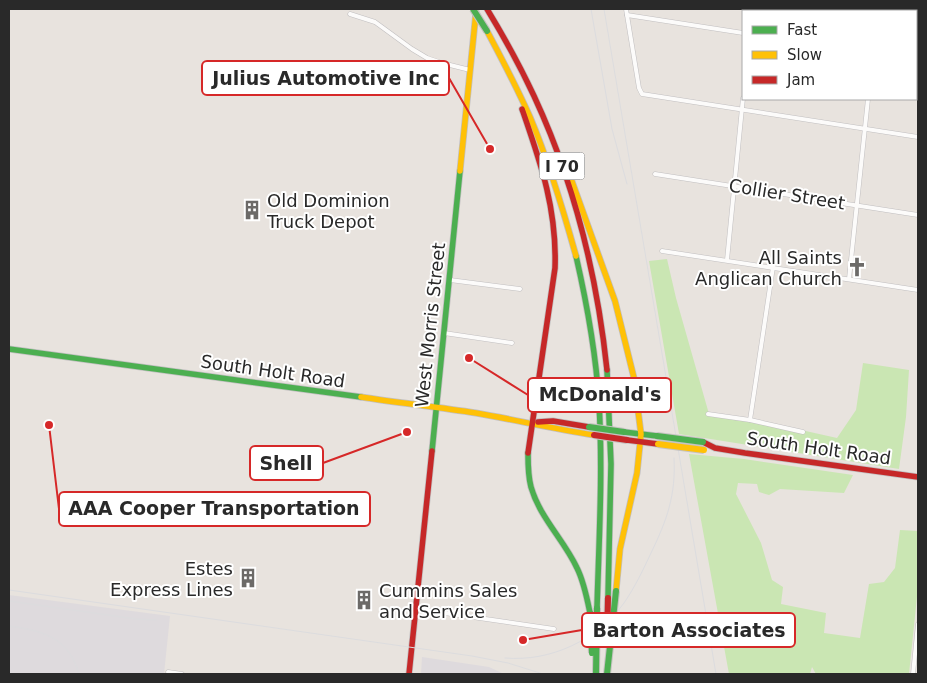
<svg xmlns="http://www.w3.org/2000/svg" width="927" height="683" viewBox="0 0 927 683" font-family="'DejaVu Sans',sans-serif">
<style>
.industrial{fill:#dedadd}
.green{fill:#cae6b3}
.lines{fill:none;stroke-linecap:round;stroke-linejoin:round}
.street-casing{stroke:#c1bfc0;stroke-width:5}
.fast-casing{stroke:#c1bfc0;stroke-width:7}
.slow-casing{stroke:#c1bfc0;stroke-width:7}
.jam-casing{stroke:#c1bfc0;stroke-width:7}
.street{stroke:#fcfbfa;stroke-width:4}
.fast{stroke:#4caf50;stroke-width:5.5}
.slow{stroke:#ffc107;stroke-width:5.5}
.jam{stroke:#c62828;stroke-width:5.5}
.rail{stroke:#dcdcde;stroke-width:1}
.fast-bridge-casing{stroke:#c4c2c0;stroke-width:8;stroke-linecap:butt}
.slow-bridge-casing{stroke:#c4c2c0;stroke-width:8;stroke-linecap:butt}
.jam-bridge-casing{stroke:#c4c2c0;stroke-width:8;stroke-linecap:butt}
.fast-bridge{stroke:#4caf50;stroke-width:6}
.slow-bridge{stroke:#ffc107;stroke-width:6}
.jam-bridge{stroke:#c62828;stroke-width:6}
.labels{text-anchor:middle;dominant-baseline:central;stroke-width:4;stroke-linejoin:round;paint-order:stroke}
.shield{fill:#fff;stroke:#696969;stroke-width:1}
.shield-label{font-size:16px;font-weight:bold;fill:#292929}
.street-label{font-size:18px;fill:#292929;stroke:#fff}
.poi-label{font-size:18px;fill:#292929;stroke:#fff;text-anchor:start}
.leader{fill:none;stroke:#d62828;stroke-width:2}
.callout-dot{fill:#d62828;stroke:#fff;stroke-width:2}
.callout{fill:#fff;stroke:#d62828;stroke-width:2}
.callout-label{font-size:19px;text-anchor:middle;font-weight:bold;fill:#292929}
</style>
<rect width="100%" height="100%" fill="#e8e3de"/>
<g class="industrial">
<polygon points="9,595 170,616 164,674 9,674"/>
<polygon points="422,657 489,667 504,674 421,674"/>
</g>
<g class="green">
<polygon points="667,259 676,298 709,414 752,419 837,438 856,410 863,363 909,370 906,417 899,469 679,434 649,261"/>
<polygon points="689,454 744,459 853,475 844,493 780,489 769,495 759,492 757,484 738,483 736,494 761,543 772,580 783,587 781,604 826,613 824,633 860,638 869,584 884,582 895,568 900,530 918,531 918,587 909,674 816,674 812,667 810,674 729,674"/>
</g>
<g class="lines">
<defs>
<g id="street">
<polyline points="626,9 639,88 642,94 918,137"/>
<polyline points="756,11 756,9"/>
<polyline points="880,11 881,9"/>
<polyline points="350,14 375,22 412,49 427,58 442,63 470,70"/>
<polyline points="627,15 743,33"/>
<polyline points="916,59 918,59"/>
<polyline points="655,174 918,215"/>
<polyline points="662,251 918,290"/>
<polyline points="727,260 743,98"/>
<polyline points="849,279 868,99"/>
<polyline points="450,280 520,289"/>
<polyline points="444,333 512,343"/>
<polyline points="708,414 750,420 803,432"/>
<polyline points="750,420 773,267"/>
<polyline points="417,609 554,629"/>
<polyline points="168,672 182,674"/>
<polyline points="913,674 918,624"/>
</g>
<g id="fast">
<path d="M576 256C587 304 596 353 599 403 603 471 599 540 597 608"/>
<polyline points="9,349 361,397"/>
<polyline points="607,370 611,464 608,598"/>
<polyline points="624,432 657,436"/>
<polyline points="432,451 460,171"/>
<path d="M528 453C528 464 528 476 531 487 540 518 564 540 577 568 584 582 587 598 590 613"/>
</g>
<g id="slow">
<path d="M487 31C502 59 517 88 530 117 549 162 563 209 576 256"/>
<polyline points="460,171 476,12"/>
<polyline points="570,176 615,301 634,378 641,434 637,473 620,549 616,591"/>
<path d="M361 397C400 403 438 407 476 413 516 420 554 429 594 435"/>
</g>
<g id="jam">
<path d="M487 9C504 37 520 66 534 96 574 182 597 275 607 370"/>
<path d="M522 109C541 164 557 209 555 268L528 453"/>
<polyline points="538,422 553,421 589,427"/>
<polyline points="627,440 658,444"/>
<polyline points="703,442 715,448 745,453 918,477"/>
<polyline points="409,674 432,451"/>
</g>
</defs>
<use href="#street" class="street-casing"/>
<use href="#fast" class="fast-casing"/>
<use href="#slow" class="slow-casing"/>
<use href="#jam" class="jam-casing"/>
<use href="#street" class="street"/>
<use href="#fast" class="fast"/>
<use href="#slow" class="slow"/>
<use href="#jam" class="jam"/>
<g class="rail">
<polyline points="591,9 612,129 627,184"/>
<polyline points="604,9 716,674"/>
<polyline points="9,590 472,656 508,663 543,674"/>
<polyline points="9,601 136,619 156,620"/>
<path d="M9 626C44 631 68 637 79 674"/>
<path d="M505 658C551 662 597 640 624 603 635 587 643 570 651 553 667 520 676 495 674 458"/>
</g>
<defs>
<g id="fast-bridge">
<polyline points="473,9 487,31"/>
<polyline points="589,427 624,432"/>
<polyline points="657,436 703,442"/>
<polyline points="590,613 592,653"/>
<polyline points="596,674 597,608"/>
<polyline points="607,674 616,591"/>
</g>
<polyline id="slow-bridge" points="658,444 704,450"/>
<g id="jam-bridge">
<polyline points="594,435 627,440"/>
<polyline points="607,639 608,598"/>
</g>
</defs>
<use href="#fast-bridge" class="fast-bridge-casing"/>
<use href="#slow-bridge" class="slow-bridge-casing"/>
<use href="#jam-bridge" class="jam-bridge-casing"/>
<use href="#fast-bridge" class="fast-bridge"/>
<use href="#slow-bridge" class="slow-bridge"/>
<use href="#jam-bridge" class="jam-bridge"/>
</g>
<defs>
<symbol id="building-bare" viewBox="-9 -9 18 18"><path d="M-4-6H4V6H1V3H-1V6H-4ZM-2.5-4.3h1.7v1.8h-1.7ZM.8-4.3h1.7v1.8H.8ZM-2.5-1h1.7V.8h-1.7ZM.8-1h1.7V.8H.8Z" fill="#6c6a68" stroke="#fff" stroke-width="2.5" paint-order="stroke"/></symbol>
<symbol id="church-bare" viewBox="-9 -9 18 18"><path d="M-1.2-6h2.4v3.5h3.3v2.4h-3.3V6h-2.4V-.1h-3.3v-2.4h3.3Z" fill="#6c6a68" stroke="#fff" stroke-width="2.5" paint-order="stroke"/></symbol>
</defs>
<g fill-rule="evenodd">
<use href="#building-bare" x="238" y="196" width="28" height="28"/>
<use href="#church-bare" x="843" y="253" width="28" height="28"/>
<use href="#building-bare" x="234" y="564" width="28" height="28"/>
<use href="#building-bare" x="350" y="586" width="28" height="28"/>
</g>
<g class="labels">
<rect class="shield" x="539.5" y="152.5" width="45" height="27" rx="4"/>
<g class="shield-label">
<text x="562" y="166">I 70</text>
</g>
<g class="street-label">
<text transform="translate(787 194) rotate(9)">Collier Street</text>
<text transform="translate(430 325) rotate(-84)">West Morris Street</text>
<text transform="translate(273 371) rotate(8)">South Holt Road</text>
<text transform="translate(819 448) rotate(8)">South Holt Road</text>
</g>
<g class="poi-label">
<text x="267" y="200">Old Dominion<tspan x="267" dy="21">Truck Depot</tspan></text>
<text x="842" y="257" text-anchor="end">All Saints<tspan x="842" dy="21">Anglican Church</tspan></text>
<text x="233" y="568" text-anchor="end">Estes<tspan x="233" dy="21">Express Lines</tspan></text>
<text x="379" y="590">Cummins Sales<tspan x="379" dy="21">and Service</tspan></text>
</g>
</g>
<path class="leader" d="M490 149L449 78M469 358L528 395M407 432L323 463M49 425L59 509M523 640L582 630"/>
<g class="callout-dot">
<circle cx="490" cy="149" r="5"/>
<circle cx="469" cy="358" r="5"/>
<circle cx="407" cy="432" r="5"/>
<circle cx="49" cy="425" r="5"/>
<circle cx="523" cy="640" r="5"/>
</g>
<g class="callout">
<rect x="202" y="61" width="247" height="34" rx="5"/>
<rect x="528" y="378" width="143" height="34" rx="5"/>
<rect x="250" y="446" width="73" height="34" rx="5"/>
<rect x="59" y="492" width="311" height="34" rx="5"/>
<rect x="582" y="613" width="213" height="34" rx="5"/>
</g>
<g class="callout-label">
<text x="326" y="85">Julius Automotive Inc</text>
<text x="600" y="401">McDonald's</text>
<text x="286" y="470">Shell</text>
<text x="214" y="515">AAA Cooper Transportation</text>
<text x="689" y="637">Barton Associates</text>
</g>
<rect width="927" height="683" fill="none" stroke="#292929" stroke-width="20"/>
<rect x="742" y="10" width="175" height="90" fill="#ffffff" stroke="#a9a9a9"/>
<rect x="752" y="26" width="25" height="8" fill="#4caf50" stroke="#a9a9a9"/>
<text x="787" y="35" font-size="15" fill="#292929">Fast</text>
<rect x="752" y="51" width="25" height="8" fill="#ffc107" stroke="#a9a9a9"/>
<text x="787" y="60" font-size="15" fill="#292929">Slow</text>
<rect x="752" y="76" width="25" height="8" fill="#c62828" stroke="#a9a9a9"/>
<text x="787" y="85" font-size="15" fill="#292929">Jam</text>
</svg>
